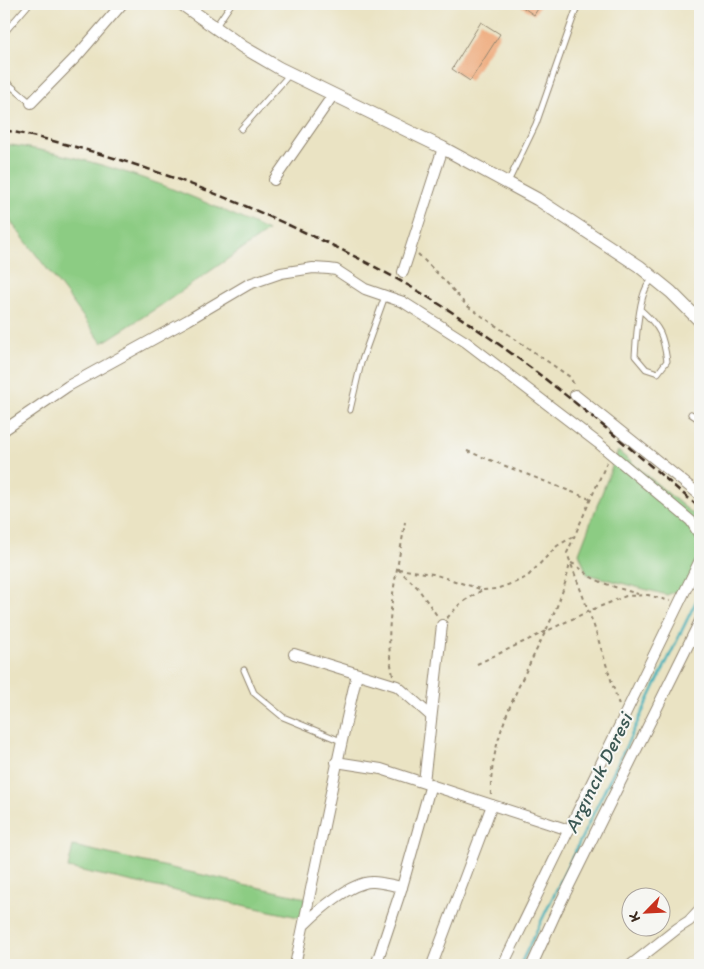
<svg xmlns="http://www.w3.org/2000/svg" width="704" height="969" viewBox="0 0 704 969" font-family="Itim,sans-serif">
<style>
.green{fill:#8ccc83;stroke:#647b50}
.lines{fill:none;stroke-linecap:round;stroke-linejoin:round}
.stream{stroke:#40b0ba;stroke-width:2.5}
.building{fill:#eea675}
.service-casing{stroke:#928670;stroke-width:7}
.minor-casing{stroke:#928670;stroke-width:12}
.tertiary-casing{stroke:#928670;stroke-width:14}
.path{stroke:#928670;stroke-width:2;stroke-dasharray:4 4;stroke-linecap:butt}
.service{stroke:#fff;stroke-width:5}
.minor{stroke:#fff;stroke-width:10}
.tertiary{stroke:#fff;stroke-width:12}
.rail{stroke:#3b2a1e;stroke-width:2.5;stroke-dasharray:8 4;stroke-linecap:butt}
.labels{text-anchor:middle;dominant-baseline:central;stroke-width:4;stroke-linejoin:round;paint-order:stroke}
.water-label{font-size:20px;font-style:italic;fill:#3d5955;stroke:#f6f6f2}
</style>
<rect width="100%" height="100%" fill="#f6f6f2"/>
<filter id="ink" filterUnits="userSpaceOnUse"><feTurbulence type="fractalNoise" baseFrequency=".02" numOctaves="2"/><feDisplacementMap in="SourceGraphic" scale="10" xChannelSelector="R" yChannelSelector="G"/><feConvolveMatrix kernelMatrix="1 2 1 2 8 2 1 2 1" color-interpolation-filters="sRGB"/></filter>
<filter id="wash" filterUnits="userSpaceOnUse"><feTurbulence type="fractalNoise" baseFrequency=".0096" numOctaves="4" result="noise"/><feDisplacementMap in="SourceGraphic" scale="20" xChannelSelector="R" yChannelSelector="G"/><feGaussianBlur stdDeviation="1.12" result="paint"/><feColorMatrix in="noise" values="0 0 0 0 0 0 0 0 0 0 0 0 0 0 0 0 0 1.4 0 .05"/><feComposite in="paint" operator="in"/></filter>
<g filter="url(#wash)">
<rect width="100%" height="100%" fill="#eae3c3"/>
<g class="green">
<path d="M4 144C98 157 183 190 268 231L160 306 102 343 68 296 4 213Z"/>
<polygon points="618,451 695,516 700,523 700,562 683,588 667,595 587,574 579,553"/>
<polygon points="73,846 306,898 303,918 68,868"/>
</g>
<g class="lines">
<polyline class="stream" points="520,965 700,593"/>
</g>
<g id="blocks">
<g class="building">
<polygon points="518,4 541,4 534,15"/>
<polygon points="481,22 500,34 470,81 452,69"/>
</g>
</g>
</g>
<g filter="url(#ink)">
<use href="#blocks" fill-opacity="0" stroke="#928670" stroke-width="1"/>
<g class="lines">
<defs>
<g id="service">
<polyline points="216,26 231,4"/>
<polyline points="4,33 29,4"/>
<polyline points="4,80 31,103"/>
<polyline points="241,129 289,75"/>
<polyline points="508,182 536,124 578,4"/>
<path d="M641 310C661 328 663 335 667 361L658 373 646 369 635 356C636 340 639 302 646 288 648 284 651 281 654 278"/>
<polyline points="350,410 361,363 385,296"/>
<polyline points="691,414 700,420"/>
<polyline points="244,670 254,693 283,717 341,741"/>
</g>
<g id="minor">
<polyline points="31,103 77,56 122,4"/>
<polyline points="274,180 333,95"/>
<polyline points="403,272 443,148"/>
<polyline points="575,395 700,495"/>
<polyline points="4,430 68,386 188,320 249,284 281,273 313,268 329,269 336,270 365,289 403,302 466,342 598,443 691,521 700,536"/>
<polyline points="294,654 397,686 431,716"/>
<polyline points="336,762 381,769 569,830"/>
<polyline points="424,782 442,625"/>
<path d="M305 924C319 910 350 883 371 882 380 881 393 886 402 887"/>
<path d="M295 965C316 868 334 771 357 674"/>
<polyline points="376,965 402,887 431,784"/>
<polyline points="432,965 492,805"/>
<polyline points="503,965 700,560"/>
<polyline points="532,965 557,910 700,621"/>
<polyline points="631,965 678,928 689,921 700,909"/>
</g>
<polyline id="tertiary" points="182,4 243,47 279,68 443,148 537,199 639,266 671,292 700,321"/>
</defs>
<use href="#service" class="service-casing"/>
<use href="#minor" class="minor-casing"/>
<use href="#tertiary" class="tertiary-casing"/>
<g class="path">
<polyline points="418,254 447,283 466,305 570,377 575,387"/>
<polyline points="467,451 590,499"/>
<polyline points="607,462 567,553 594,626 619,705"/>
<path d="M571 563C579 566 584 572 591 577 605 585 622 589 638 594"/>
<polyline points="398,569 433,574 483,590 496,589 516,582 527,577 557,546 574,536"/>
<polyline points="398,569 417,587 438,617"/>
<polyline points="447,618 460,604 482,590"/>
<polyline points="477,664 589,611 626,596 648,595 670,601"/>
<path d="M393 675C382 628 398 570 405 522"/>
<path d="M491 795C489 745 514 695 536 651 551 620 563 598 570 563"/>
</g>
<use href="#service" class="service"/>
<use href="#minor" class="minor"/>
<use href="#tertiary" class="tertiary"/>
<path class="rail" d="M4 130C98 149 188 180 275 219 346 250 414 285 477 329 556 383 627 446 700 508"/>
</g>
</g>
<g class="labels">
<g class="water-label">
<text transform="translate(598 773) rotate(-64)">Argıncık Deresi</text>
</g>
</g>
<rect width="704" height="969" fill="none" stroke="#f6f6f2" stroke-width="20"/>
<g transform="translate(646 912) rotate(246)"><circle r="24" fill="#f6f6f2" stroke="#aba49d"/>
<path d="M0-4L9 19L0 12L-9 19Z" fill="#c8321e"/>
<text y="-8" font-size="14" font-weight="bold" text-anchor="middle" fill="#3b2a1e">K</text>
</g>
</svg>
